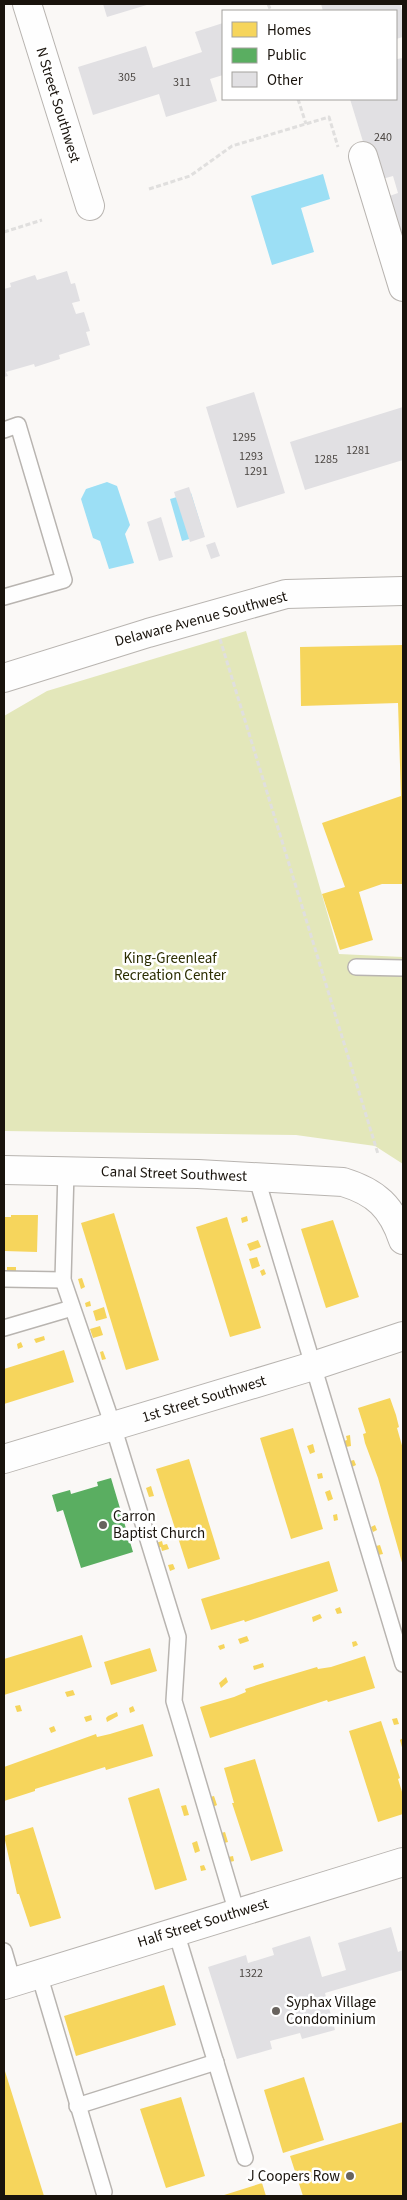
<svg xmlns="http://www.w3.org/2000/svg" width="407" height="2200" viewBox="0 0 407 2200" font-family="'Source Sans 3',sans-serif">
<style>
.green{fill:#e3e7ba}
.water{fill:#9cdff5}
.homes{fill:#f6d55c}
.public{fill:#5aae61}
.building{fill:#e1e0e3}
.lines{fill:none;stroke-linecap:round;stroke-linejoin:round}
.service-casing{stroke:#b8b4b0;stroke-width:18}
.minor-casing{stroke:#b8b4b0;stroke-width:30}
.path{stroke:#e0dfde;stroke-width:3;stroke-dasharray:5 2.5;stroke-linecap:butt}
.service{stroke:#fefefe;stroke-width:15}
.minor{stroke:#fefefe;stroke-width:28}
.poi-dot{fill:#68635e;stroke:#fff;stroke-width:2}
.labels{text-anchor:middle;dominant-baseline:central;stroke-width:5;stroke-linejoin:round;paint-order:stroke}
.number-label{font-size:12px;fill:#4c4743}
.street-label{font-size:15px;fill:#19130c;stroke:#fff}
.park-label{font-size:15px;fill:#2b2d01;stroke:#fff}
.poi-label{font-size:15px;fill:#19130c;stroke:#fff;text-anchor:start}
</style>
<rect width="100%" height="100%" fill="#faf8f6"/>
<polygon class="green" points="246,631 339,954 403,957 403,1164 375,1146 296,1135 4,1131 4,716 47,691"/>
<g class="water">
<polygon points="323,174 330,199 301,208 314,252 272,265 251,196"/>
<polygon points="107,482 117,486 130,525 125,534 134,563 109,569 100,541 93,538 81,499 86,489"/>
<polygon points="191,493 204,535 182,541 170,499"/>
</g>
<g class="homes">
<polygon points="403,645 403,884 382,884 359,892 373,940 340,950 322,894 345,887 322,823 401,796 398,703 301,706 300,647"/>
<polygon points="114,1213 159,1360 126,1370 81,1223"/>
<polygon points="11,1215 38,1215 37,1252 4,1251 4,1217 11,1217"/>
<polygon points="247,1216 248,1221 242,1223 241,1218"/>
<polygon points="227,1217 261,1328 230,1337 196,1227"/>
<polygon points="333,1220 359,1297 326,1308 301,1229"/>
<polygon points="258,1240 261,1247 250,1251 247,1244"/>
<polygon points="257,1257 260,1266 252,1269 249,1259"/>
<rect x="7" y="1267" width="9" height="5"/>
<polygon points="264,1269 266,1274 262,1276 260,1271"/>
<polygon points="82,1278 85,1287 81,1289 78,1279"/>
<polygon points="90,1301 91,1306 86,1307 85,1303"/>
<polygon points="104,1307 107,1318 96,1321 93,1311"/>
<polygon points="100,1326 103,1335 93,1338 90,1329"/>
<polygon points="44,1336 45,1340 36,1343 34,1339"/>
<polygon points="21,1342 23,1347 18,1349 17,1344"/>
<polygon points="64,1350 74,1382 4,1404 4,1369"/>
<polygon points="103,1351 106,1359 102,1360 100,1352"/>
<polygon points="390,1398 396,1415 399,1427 397,1428 403,1449 403,1566 378,1478 365,1443 363,1434 366,1433 358,1408"/>
<polygon points="293,1428 323,1529 291,1539 260,1438"/>
<polygon points="350,1435 351,1446 346,1447 344,1441 347,1440 346,1436"/>
<polygon points="313,1444 315,1452 310,1454 307,1446"/>
<polygon points="189,1459 220,1559 188,1569 156,1469"/>
<polygon points="354,1460 356,1465 352,1467 350,1461"/>
<polygon points="322,1473 323,1478 318,1479 317,1474"/>
<polygon points="151,1486 154,1496 149,1497 146,1488"/>
<polygon points="330,1490 333,1499 328,1501 325,1492"/>
<polygon points="337,1514 338,1520 334,1521 333,1515"/>
<polygon points="375,1525 377,1530 373,1532 371,1527"/>
<polygon points="162,1541 163,1545 167,1544 169,1549 162,1551 161,1547 158,1548 156,1543"/>
<polygon points="380,1545 383,1554 378,1555 376,1546"/>
<polygon points="329,1561 338,1591 245,1622 244,1620 211,1630 201,1599"/>
<polygon points="173,1564 175,1569 170,1571 168,1565"/>
<polygon points="340,1607 342,1613 337,1614 335,1609"/>
<polygon points="320,1614 322,1618 313,1622 312,1617"/>
<polygon points="82,1635 92,1667 4,1695 4,1659"/>
<polygon points="247,1636 249,1641 240,1644 238,1639"/>
<polygon points="356,1641 358,1645 353,1647 352,1642"/>
<polygon points="224,1644 225,1648 220,1650 218,1646"/>
<polygon points="150,1648 157,1671 111,1685 104,1662"/>
<polygon points="365,1656 375,1688 328,1702 327,1700 210,1738 200,1707 234,1697 246,1692 245,1689 270,1681 317,1667 318,1669 331,1667"/>
<polygon points="263,1663 264,1667 254,1670 253,1666"/>
<polygon points="226,1677 228,1682 221,1688 219,1683"/>
<polygon points="73,1690 75,1695 67,1697 65,1692"/>
<polygon points="20,1705 22,1711 17,1712 15,1706"/>
<polygon points="133,1706 135,1711 130,1713 129,1708"/>
<polygon points="117,1712 118,1716 107,1722 106,1718 108,1716"/>
<polygon points="91,1715 92,1720 86,1722 84,1717"/>
<polygon points="397,1718 399,1724 394,1725 392,1719"/>
<polygon points="381,1721 400,1778 398,1779 403,1795 403,1814 378,1822 349,1731"/>
<polygon points="143,1724 153,1756 106,1770 105,1767 35,1789 35,1791 4,1801 4,1767 96,1734 97,1737 110,1734"/>
<polygon points="54,1726 56,1731 51,1733 49,1728"/>
<polygon points="403,1738 403,1751 400,1740"/>
<polygon points="255,1759 283,1851 251,1861 232,1803 234,1803 224,1768"/>
<polygon points="159,1788 187,1880 155,1890 128,1798"/>
<polygon points="214,1796 217,1805 213,1807 210,1797"/>
<polygon points="186,1805 189,1815 184,1816 181,1806"/>
<polygon points="33,1827 61,1918 30,1927 19,1894 17,1894 4,1836"/>
<polygon points="225,1832 228,1842 224,1843 221,1833"/>
<polygon points="197,1841 200,1851 195,1853 192,1843"/>
<polygon points="233,1856 234,1861 230,1862 228,1857"/>
<polygon points="204,1865 206,1870 201,1871 200,1866"/>
<polygon points="164,1985 176,2025 76,2056 64,2016"/>
<polygon points="4,2068 44,2196 4,2196"/>
<polygon points="304,2077 324,2140 283,2153 264,2090"/>
<polygon points="181,2097 205,2176 166,2188 140,2109"/>
<polygon points="403,2122 403,2196 303,2196 290,2156"/>
<polygon points="262,2183 266,2196 221,2196"/>
</g>
<polygon class="public" points="111,1478 133,1552 81,1568 63,1510 57,1512 52,1495 70,1490 71,1494 98,1486 97,1482"/>
<g class="building">
<polygon points="103,4 150,4 107,17"/>
<polygon points="321,4 400,4 403,14 403,37 396,39 396,11 323,11"/>
<polygon points="223,23 223,75 210,79 217,101 166,117 159,94 93,115 78,67 146,46 153,68 202,52 195,32"/>
<polygon points="396,56 397,59 403,58 403,265 381,199 398,193 393,176 375,181 350,99 396,99"/>
<polygon points="67,271 71,284 75,283 80,301 72,303 76,314 84,312 90,331 86,332 90,345 59,355 60,359 35,367 34,364 6,372 8,376 4,377 4,289 11,287 10,283 35,275 37,280"/>
<polygon points="254,392 285,493 237,508 206,407"/>
<polygon points="403,407 403,460 305,490 290,442"/>
<polygon points="189,487 205,537 190,542 174,492"/>
<polygon points="161,517 173,557 159,561 147,522"/>
<polygon points="215,542 220,556 211,559 206,545"/>
<polygon points="391,1927 398,1952 403,1950 403,1970 325,1993 335,2030 302,2039 300,2033 270,2041 272,2049 237,2059 208,1967 246,1955 248,1963 274,1955 272,1948 310,1936 322,1977 346,1970 338,1943"/>
</g>
<g class="lines">
<defs>
<g id="service">
<polyline points="4,430 18,425 64,580 4,597"/>
<polyline points="356,967 403,968"/>
<polyline points="66,1171 63,1280 113,1426 178,1637 174,1701 237,1913"/>
<polyline points="256,1176 403,1664"/>
<polyline points="4,1279 63,1280"/>
<polyline points="4,1328 72,1308"/>
<polyline points="176,1932 245,2158"/>
<polyline points="4,1951 13,1982"/>
<polyline points="39,1974 104,2192"/>
<polyline points="77,2106 216,2062"/>
</g>
<g id="minor">
<polyline points="27,4 90,206"/>
<polyline points="363,156 403,287"/>
<polyline points="4,678 148,633 286,594 403,591"/>
<path d="M4 1170 198 1174 343 1182C376 1192 392 1207 403 1240"/>
<polyline points="4,1459 313,1366 403,1336"/>
<polyline points="4,1985 403,1862"/>
</g>
</defs>
<use href="#service" class="service-casing"/>
<use href="#minor" class="minor-casing"/>
<g class="path">
<polyline points="268,4 271,11"/>
<polyline points="298,99 306,124"/>
<polyline points="149,189 190,176 232,146 329,117 338,147"/>
<polyline points="4,232 42,220"/>
<polyline points="220,639 378,1154"/>
</g>
<use href="#service" class="service"/>
<use href="#minor" class="minor"/>
</g>
<g class="poi-dot">
<circle cx="103" cy="1525" r="5"/>
<circle cx="276" cy="2011" r="5"/>
<circle cx="350" cy="2176" r="5"/>
</g>
<g class="labels">
<g class="number-label">
<text x="127" y="77">305</text>
<text x="182" y="82">311</text>
<text x="383" y="137">240</text>
<text x="244" y="437">1295</text>
<text x="358" y="450">1281</text>
<text x="251" y="456">1293</text>
<text x="326" y="459">1285</text>
<text x="256" y="471">1291</text>
<text x="251" y="1973">1322</text>
</g>
<g class="street-label">
<text transform="translate(58 105) rotate(73)">N Street Southwest</text>
<text transform="translate(201 619) rotate(-15)">Delaware Avenue Southwest</text>
<text transform="translate(174 1174) rotate(2)">Canal Street Southwest</text>
<text transform="translate(204 1399) rotate(-17)">1st Street Southwest</text>
<text transform="translate(203 1923) rotate(-17)">Half Street Southwest</text>
</g>
<g class="park-label">
<text x="170" y="958">King-Greenleaf<tspan x="170" dy="17">Recreation Center</tspan></text>
</g>
<g class="poi-label">
<text x="113" y="1516">Carron<tspan x="113" dy="17">Baptist Church</tspan></text>
<text x="286" y="2002">Syphax Village<tspan x="286" dy="17">Condominium</tspan></text>
<text x="340" y="2176" text-anchor="end">J Coopers Row</text>
</g>
</g>
<rect width="407" height="2200" fill="none" stroke="#19130c" stroke-width="10"/>
<rect x="222" y="10" width="175" height="90" fill="#ffffff" stroke="#a3a19e"/>
<rect x="232" y="22" width="25" height="15" fill="#f6d55c" stroke="#a3a19e"/>
<text x="267" y="35" font-size="15" fill="#19130c">Homes</text>
<rect x="232" y="48" width="25" height="15" fill="#5aae61" stroke="#a3a19e"/>
<text x="267" y="60" font-size="15" fill="#19130c">Public</text>
<rect x="232" y="72" width="25" height="15" fill="#e1e0e3" stroke="#a3a19e"/>
<text x="267" y="85" font-size="15" fill="#19130c">Other</text>
</svg>
